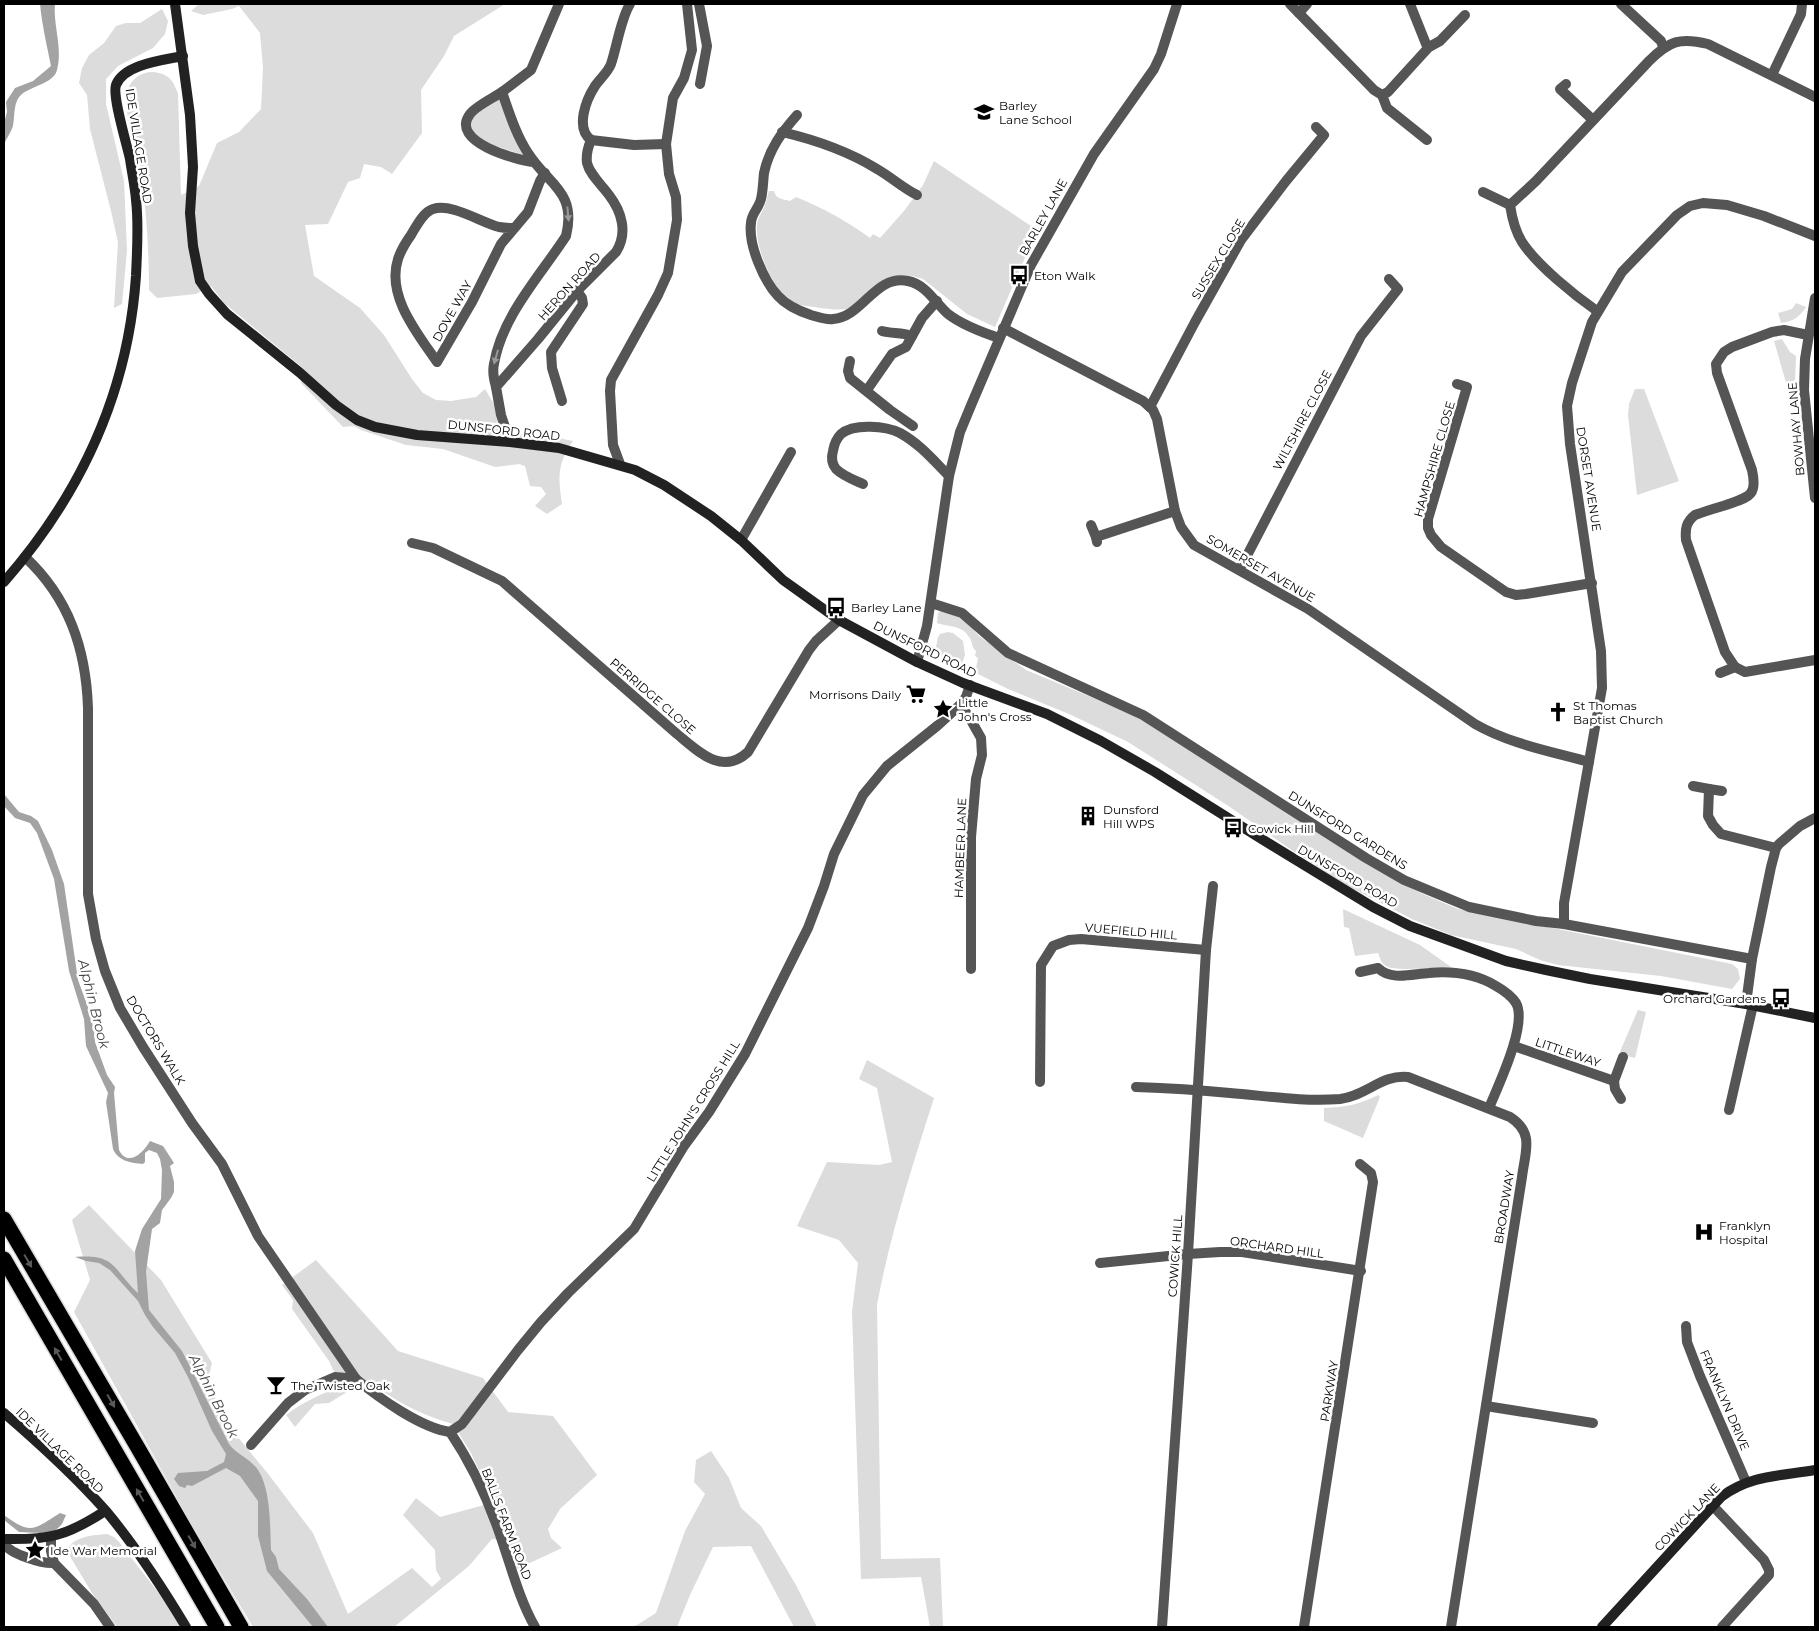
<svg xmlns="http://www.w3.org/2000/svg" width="1819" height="1631" viewBox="0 0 1819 1631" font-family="Montserrat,sans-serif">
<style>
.green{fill:#dcdcdc}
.water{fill:#a3a3a3}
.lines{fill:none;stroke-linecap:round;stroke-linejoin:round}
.highway-casing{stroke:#dbdbdb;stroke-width:18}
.street{stroke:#555;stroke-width:10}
.secondary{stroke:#222;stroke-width:10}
.highway{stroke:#000;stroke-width:15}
.oneway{fill:#999}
.oneway2{fill:#595959}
.labels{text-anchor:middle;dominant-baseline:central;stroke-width:5;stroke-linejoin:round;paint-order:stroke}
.poi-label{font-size:12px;fill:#000;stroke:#fff;text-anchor:start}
.street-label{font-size:12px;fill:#000;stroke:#fff}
.water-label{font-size:14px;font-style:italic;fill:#444;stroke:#fff}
</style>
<rect width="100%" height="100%" fill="#fff"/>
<g class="green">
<path d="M199 4H505L454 36 444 56 421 90 422 133 392 174 381 167 364 164 360 178 348 182 328 224 305 225 314 276 360 308 384 335 412 379 423 393 436 400 451 401 476 397 485 389 494 404 499 432 553 437 573 441C557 464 558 477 562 504L547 514 535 506 546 494 541 487 530 486 525 466 519 464 495 467 443 449 406 445 361 430 354 426 343 427 301 383 303 368 224 303 211 286 196 294 157 298 149 290C149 247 146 202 139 160 136 140 121 109 128 89 132 77 146 69 159 73 171 76 174 83 178 94L181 195 199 186 217 143 239 132 261 109 263 68 260 33 239 6 232 9 203 15 191 11Z"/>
<polygon points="162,9 168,21 165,34 153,48 118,66 106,79 106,104 124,181 127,251 122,304 114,308 118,242 111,211 90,129 87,95 79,83 82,68 89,55 104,43 116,26 126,23 140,23"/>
<polygon points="497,98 501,100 523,151 523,155 480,141 471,129 473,116"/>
<path d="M934 161 1037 230 995 327 967 314 923 279C895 269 883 282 863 299 859 302 855 306 850 308 841 311 830 309 820 308 810 306 799 306 791 301 773 290 755 247 757 226 757 218 762 213 765 205 767 201 767 195 769 191H774C776 199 782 199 790 201L796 197C823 208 847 221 870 238L873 234 880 238 904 211 923 185Z"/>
<path d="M1796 303 1806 307C1799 318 1793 321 1781 323L1778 313 1792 309Z"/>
<polygon points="1782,339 1790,352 1796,356 1795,382 1787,386 1774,341"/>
<polygon points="1635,389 1644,389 1679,481 1637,495 1628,415 1629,404"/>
<path d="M942 610 964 619 979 636 1026 670 1127 712 1162 731 1385 874 1423 894 1458 909 1732 964 1738 969 1740 979 1732 989 1661 976 1558 965 1540 960 1516 949 1451 935 1412 919 1346 885 1296 853 1227 805 1128 742 1069 714 1008 689 978 674 976 668 978 658 975 656 976 651C971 647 973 642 969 637 962 625 948 627 937 623L938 613Z"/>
<polygon points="948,632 953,633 963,641 965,655 962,663 954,663 941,657 941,654 936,647 938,637 940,634"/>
<path d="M1343 909 1420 945 1451 967C1438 967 1395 972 1386 966 1381 963 1380 958 1378 953L1355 956 1349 928 1344 927Z"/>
<polygon points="1638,1010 1646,1012 1635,1058 1619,1054"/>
<path d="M867 1060 934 1098C912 1167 890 1235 877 1305L881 1559 940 1558 943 1627H930L921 1577 861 1579 852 1312 858 1263 839 1240 797 1226 827 1162 879 1165 892 1162 877 1088 859 1079Z"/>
<path d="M1378 1095 1380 1097 1363 1138 1324 1121V1108C1346 1107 1358 1105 1378 1095Z"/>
<path d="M89 1205 161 1280 212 1363 207 1384 237 1436 269 1475 313 1533 348 1614 412 1568 432 1587 441 1579 436 1570 435 1550 403 1515 416 1498 440 1517 484 1505 493 1500 471 1453 453 1424C418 1414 398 1402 369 1382L352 1389 329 1403 315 1404 295 1427 286 1415C303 1402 321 1394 341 1386L329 1361 292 1309 293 1300 282 1285 316 1260 398 1351 483 1378 508 1412 553 1416 597 1475 560 1509 548 1529 551 1538 562 1548 517 1569 507 1541 492 1539 469 1566 394 1627H253L196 1532 74 1312 90 1280 72 1220Z"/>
<polygon points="711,1451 729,1478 741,1508 761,1526 796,1585 817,1627 794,1627 751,1546 713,1547 690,1595 677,1627 629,1627 637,1625 656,1613 685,1531 705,1494 694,1482 696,1460"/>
<path d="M107 1534 114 1537 119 1542 165 1601 181 1627H117L92 1593 68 1553V1548C76 1536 93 1535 107 1534Z"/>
</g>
<g class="water">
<path d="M40 4H55C53 25 63 49 57 70 54 83 32 86 22 94 13 101 15 116 13 126 11 132 7 138 4 144V123L7 112 6 102 15 88 33 81 51 66C47 46 42 25 40 4Z"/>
<path d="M4 794 19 812 31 816 38 821 52 850 64 884 78 980 89 1010 94 1030 95 1042 107 1075 115 1087 114 1093 119 1150C128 1168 144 1152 150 1141L163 1146 174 1163 170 1166 174 1182V1192L171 1198 162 1210 160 1223 152 1229 146 1272 149 1310 182 1351 229 1444C237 1455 250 1458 258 1470 271 1490 270 1526 271 1550L276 1557 279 1569 307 1599 328 1627H313L267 1571 258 1536V1501L240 1476 226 1468 192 1486 187 1485 185 1488 179 1486 174 1479 178 1473 207 1471 224 1462 226 1454 212 1431 188 1377 175 1353 153 1327 145 1315 138 1301 110 1270 99 1263 86 1261 75 1257C117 1254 112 1269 138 1293L135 1251 142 1229 161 1199 162 1170 160 1159 157 1153 149 1150 145 1153V1162L143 1164C131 1163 118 1161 113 1149L106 1102 108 1093 86 1046 84 1019 69 971 54 879 37 833 30 823 15 818 4 806Z"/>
<path d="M60 1513 66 1515 62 1524 55 1531 40 1533 19 1532 4 1520V1515C31 1535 33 1530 60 1513Z"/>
</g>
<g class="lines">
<defs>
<g id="highway">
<polyline points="4,1219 138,1448 241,1627"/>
<polyline points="4,1259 217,1627"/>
</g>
</defs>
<use href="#highway" class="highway-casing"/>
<g class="street">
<polyline points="699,4 707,46 700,84"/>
<polyline points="1290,4 1374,90 1382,95 1387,108 1427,140"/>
<polyline points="1410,4 1426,44 1429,47"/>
<polyline points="1621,4 1661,41 1663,47"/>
<polyline points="1299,13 1307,4"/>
<polyline points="1772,75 1801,14 1802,4"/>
<polyline points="1566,84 1560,89 1593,120"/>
<path d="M502 92C493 98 476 106 470 114 449 142 516 160 534 162"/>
<polyline points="1382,95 1388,92 1429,47 1440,41 1465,15"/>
<path d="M797 115C782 132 769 149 764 173 763 182 763 191 761 199 759 208 751 214 751 223 748 245 764 281 778 296 787 306 799 311 811 315 818 317 826 320 833 319 863 317 875 274 908 281 927 285 935 303 948 314 961 324 984 333 999 338"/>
<path d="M782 132C816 140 848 151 877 169 891 177 903 188 917 195"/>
<path d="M591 140C575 128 586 100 595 86 600 79 608 72 611 64 617 46 621 18 630 4"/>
<polyline points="591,140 634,145 666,144"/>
<polyline points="1483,192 1510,205"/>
<path d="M514 228C509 228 504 228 499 227 480 222 452 203 433 209 423 212 416 227 411 235 406 242 401 250 398 259 386 296 418 334 437 362L472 302 501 244 528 212 540 181 545 173"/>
<polyline points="1815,298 1805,359 1804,390 1815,498"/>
<path d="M1597 311C1574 295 1537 265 1522 242 1515 231 1512 218 1510 205L1536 181 1649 61C1669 41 1680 37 1708 44L1815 97"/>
<path d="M1003 328 1143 401 1153 410 1157 419 1175 511 1181 527 1194 545 1308 609 1475 724C1510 744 1550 751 1589 762"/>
<path d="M882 331C892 334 901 332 912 336"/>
<polyline points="850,361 848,371 850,378 890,410 913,426"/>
<polyline points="1457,384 1467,387 1428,519 1428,528 1431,535 1441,547 1506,592 1516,595 1526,594 1592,583"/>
<path d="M496 387C494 380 492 372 494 364 502 316 540 276 566 236 577 191 548 185 528 153 516 135 509 112 502 92L531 70 559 4"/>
<polyline points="867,390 892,354 906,347 922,318 937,301"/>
<polyline points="562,401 552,368 551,352 583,304 582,298 577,291"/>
<polyline points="1150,407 1195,322 1241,240 1286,181 1324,135 1316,127"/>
<path d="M510 442 501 415 496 387 538 339 577 291 616 252C628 233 622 212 609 195 602 185 590 175 587 163 586 155 588 147 591 140"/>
<polyline points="620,464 613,445 610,391 611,380 658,295 668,273 677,220 676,197 669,174 666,144 673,98 684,78 692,50 687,4"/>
<path d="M863 484C854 480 843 476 836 469 832 464 831 458 833 451 834 445 836 439 841 434 854 423 886 426 900 433 920 444 934 461 949 476"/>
<polyline points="1091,525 1096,537"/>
<polyline points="741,540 791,452"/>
<polyline points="1097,542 1096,537 1175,511"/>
<path d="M412 543 433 548 502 581 677 734C699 752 722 776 748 752L809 650 816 641 839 620"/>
<path d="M25 557C69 598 86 649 88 708V894L96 939 105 971 120 1008 143 1047 192 1123 222 1164 258 1236 356 1379C379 1398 421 1428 450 1432L462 1424 518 1350 541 1322 568 1293 634 1229 684 1146 709 1112 745 1054 808 928 824 886 834 854 863 795 887 766 937 726 960 705 966 697 970 685"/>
<polyline points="1240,569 1361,336 1398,289 1389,279"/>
<polyline points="931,603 962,613 1008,653 1143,715 1366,858 1404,880 1469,907 1536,921 1564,924 1752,959 1746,1004"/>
<polyline points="917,662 927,626 949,476 960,432 972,403 1031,265 1094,154 1154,69 1161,54 1177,4"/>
<path d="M1735 667 1725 652 1686 540C1685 529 1686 522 1695 515 1705 511 1716 508 1726 505 1748 497 1758 497 1752 470L1717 373 1716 364 1724 352 1732 347 1772 332 1784 330 1808 335"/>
<polyline points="1720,673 1735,667 1745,672 1815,660"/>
<polyline points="960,705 968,715 981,738 982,755 976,779 971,837 971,969"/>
<polyline points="1693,786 1709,789 1708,816 1713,825 1721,834 1776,848"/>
<polyline points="1709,789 1722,791"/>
<polyline points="1564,924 1564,903 1602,688 1601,651 1570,444 1567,406 1572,383 1592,322 1622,272 1677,215 1690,206 1703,203 1727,205 1764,216 1815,236"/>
<polyline points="1752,959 1771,867 1776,848 1779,844 1800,826 1815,818"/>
<path d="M1360 972 1378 968C1391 981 1412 974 1429 973 1451 971 1476 974 1496 986 1503 990 1511 995 1516 1003 1528 1024 1498 1086 1489 1108"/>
<polyline points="1514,1046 1614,1081 1623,1057"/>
<polyline points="1614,1081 1615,1089 1621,1099"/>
<polyline points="1040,1082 1041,965 1053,946 1069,940 1081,939 1206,950"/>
<path d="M1136 1087C1167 1088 1199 1090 1230 1093 1267 1096 1304 1102 1340 1099 1366 1096 1382 1074 1408 1077L1510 1117C1535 1133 1525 1152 1522 1177L1451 1627"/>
<polyline points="1729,1110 1753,1005"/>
<polyline points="1100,1263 1188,1254 1220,1252 1242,1252 1361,1271"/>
<polyline points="1686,1326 1687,1342 1700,1376 1746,1482"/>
<polyline points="1486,1406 1593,1423"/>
<path d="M450 1432C471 1463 486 1495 498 1529 510 1562 518 1597 535 1627"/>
<polyline points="251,1445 288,1403 305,1390 335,1377 356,1379"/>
<polyline points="1713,1506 1764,1560 1769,1570 1769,1575 1722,1627"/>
<polyline points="51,1537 51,1551 54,1563 94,1604 110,1627"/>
<path d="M4 1543C9 1554 43 1564 54 1563"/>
<polyline points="1162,1627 1188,1254 1206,950 1213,886"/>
<polyline points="1304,1627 1373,1182 1371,1173 1360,1164"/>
</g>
<g class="secondary">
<polyline points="175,4 190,115 193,167 190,213 193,246 200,281 209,294 227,314 299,372 336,405 357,420 375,427 417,435 510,442 559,448 635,470 664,485 711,516 741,540 783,580 839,620 917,662 963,683 1047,714 1101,741 1155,772 1260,838 1373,907 1410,926 1506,961 1546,970 1590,979 1746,1004 1815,1018"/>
<path d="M4 582C81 494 128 393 136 276 137 251 139 225 136 200 135 187 132 173 130 159 127 145 112 96 116 85 124 64 164 60 183 56"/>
<path d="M4 1413C40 1444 75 1476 106 1511 136 1547 162 1587 186 1627"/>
<path d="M4 1539C49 1540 67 1536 105 1511"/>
<path d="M1602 1627 1721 1497C1750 1475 1780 1476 1815 1470"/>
</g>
<use href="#highway" class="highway"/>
</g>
<defs><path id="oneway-solid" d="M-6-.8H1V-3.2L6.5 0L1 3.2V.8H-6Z" transform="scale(1.25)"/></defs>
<g class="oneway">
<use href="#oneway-solid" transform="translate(568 214) rotate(85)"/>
<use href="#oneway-solid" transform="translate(496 357) rotate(106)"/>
</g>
<g class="oneway2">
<use href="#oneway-solid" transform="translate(28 1261) rotate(60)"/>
<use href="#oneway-solid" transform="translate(58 1354) rotate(-120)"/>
<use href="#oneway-solid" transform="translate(111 1401) rotate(60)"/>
<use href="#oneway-solid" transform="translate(140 1495) rotate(-120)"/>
<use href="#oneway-solid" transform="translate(192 1542) rotate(60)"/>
</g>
<defs>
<symbol id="school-bare" viewBox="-9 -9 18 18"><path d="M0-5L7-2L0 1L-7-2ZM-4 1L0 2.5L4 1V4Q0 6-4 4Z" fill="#000" stroke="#fff" stroke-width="2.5" paint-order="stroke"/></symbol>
<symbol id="bus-bare" viewBox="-9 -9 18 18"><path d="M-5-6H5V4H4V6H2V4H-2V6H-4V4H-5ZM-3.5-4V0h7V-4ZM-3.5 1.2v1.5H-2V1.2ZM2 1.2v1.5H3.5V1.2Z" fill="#000" stroke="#fff" stroke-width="2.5" paint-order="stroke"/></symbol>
<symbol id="supermarket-bare" viewBox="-9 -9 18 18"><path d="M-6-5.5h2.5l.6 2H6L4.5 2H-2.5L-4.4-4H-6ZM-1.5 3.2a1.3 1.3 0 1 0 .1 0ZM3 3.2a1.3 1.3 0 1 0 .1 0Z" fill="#000" stroke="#fff" stroke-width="2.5" paint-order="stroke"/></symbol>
<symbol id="sight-bare" viewBox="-9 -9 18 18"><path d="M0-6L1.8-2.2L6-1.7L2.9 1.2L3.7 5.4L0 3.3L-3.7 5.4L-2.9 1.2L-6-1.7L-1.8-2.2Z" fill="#000" stroke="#fff" stroke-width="2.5" paint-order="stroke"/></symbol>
<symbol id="church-bare" viewBox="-9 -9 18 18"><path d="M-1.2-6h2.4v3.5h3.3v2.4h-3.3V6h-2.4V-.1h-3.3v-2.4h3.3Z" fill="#000" stroke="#fff" stroke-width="2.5" paint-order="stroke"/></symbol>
<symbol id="building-bare" viewBox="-9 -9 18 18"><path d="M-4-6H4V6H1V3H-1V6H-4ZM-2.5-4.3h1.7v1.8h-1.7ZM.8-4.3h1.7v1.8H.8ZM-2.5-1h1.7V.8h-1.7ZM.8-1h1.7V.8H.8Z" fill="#000" stroke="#fff" stroke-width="2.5" paint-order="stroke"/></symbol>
<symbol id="hospital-bare" viewBox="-9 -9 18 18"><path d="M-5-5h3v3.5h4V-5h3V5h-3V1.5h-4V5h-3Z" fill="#000" stroke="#fff" stroke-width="2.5" paint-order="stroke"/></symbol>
<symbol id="bar-bare" viewBox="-9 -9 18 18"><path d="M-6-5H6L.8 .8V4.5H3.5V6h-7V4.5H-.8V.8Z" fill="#000" stroke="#fff" stroke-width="2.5" paint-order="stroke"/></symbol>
</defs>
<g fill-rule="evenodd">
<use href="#school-bare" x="970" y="98" width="28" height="28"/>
<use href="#bus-bare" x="1005" y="261" width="28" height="28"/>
<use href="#bus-bare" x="822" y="593" width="28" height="28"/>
<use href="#supermarket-bare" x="902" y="680" width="28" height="28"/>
<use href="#sight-bare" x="929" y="695" width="28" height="28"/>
<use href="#church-bare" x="1544" y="698" width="28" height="28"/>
<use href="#building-bare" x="1074" y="802" width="28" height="28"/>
<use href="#bus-bare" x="1219" y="814" width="28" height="28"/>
<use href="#bus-bare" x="1767" y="984" width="28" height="28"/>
<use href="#hospital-bare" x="1690" y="1218" width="28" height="28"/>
<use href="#bar-bare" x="262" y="1371" width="28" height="28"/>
<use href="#sight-bare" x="21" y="1536" width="28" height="28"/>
</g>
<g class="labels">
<g class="poi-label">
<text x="999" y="105">Barley<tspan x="999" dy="14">Lane School</tspan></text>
<text x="1034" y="275">Eton Walk</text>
<text x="851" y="607">Barley Lane</text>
<text x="901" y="694" text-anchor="end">Morrisons Daily</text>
<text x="958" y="702">Little<tspan x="958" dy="14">John's Cross</tspan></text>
<text x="1573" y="705">St Thomas<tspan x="1573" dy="14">Baptist Church</tspan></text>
<text x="1103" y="809">Dunsford<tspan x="1103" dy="14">Hill WPS</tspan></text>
<text x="1248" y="828">Cowick Hill</text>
<text x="1766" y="998" text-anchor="end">Orchard Gardens</text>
<text x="1719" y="1225">Franklyn<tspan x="1719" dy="14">Hospital</tspan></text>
<text x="291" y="1385">The Twisted Oak</text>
<text x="50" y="1550">Ide War Memorial</text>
</g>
<g class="street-label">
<text transform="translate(139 146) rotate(81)">IDE VILLAGE ROAD</text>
<text transform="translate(1043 217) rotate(-61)">BARLEY LANE</text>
<text transform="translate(1218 259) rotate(-59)">SUSSEX CLOSE</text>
<text transform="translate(569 286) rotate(-48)">HERON ROAD</text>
<text transform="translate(452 311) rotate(-61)">DOVE WAY</text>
<text transform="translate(1302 420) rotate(-62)">WILTSHIRE CLOSE</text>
<text transform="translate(1796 429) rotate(-95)">BOWHAY LANE</text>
<text transform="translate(504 430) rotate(6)">DUNSFORD ROAD</text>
<text transform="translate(1434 459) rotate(-74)">HAMPSHIRE CLOSE</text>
<text transform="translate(1589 479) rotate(81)">DORSET AVENUE</text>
<text transform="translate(1261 568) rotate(30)">SOMERSET AVENUE</text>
<text transform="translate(925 649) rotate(26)">DUNSFORD ROAD</text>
<text transform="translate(653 696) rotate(41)">PERRIDGE CLOSE</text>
<text transform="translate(1348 830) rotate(32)">DUNSFORD GARDENS</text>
<text transform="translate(960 848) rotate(-88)">HAMBEER LANE</text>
<text transform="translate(1348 876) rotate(30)">DUNSFORD ROAD</text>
<text transform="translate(1131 931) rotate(5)">VUEFIELD HILL</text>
<text transform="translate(156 1040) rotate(59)">DOCTORS WALK</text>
<text transform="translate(1568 1052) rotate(19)">LITTLEWAY</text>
<text transform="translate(693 1111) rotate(-58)">LITTLE JOHN'S CROSS HILL</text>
<text transform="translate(1504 1207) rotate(-81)">BROADWAY</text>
<text transform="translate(1277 1247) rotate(8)">ORCHARD HILL</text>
<text transform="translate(1175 1256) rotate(-86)">COWICK HILL</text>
<text transform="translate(1329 1391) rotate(-81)">PARKWAY</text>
<text transform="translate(1725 1400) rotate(67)">FRANKLYN DRIVE</text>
<text transform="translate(60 1450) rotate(44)">IDE VILLAGE ROAD</text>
<text transform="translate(1687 1517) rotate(-46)">COWICK LANE</text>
<text transform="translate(507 1524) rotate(69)">BALLS FARM ROAD</text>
</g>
<g class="water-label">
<text transform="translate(94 1004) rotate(76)">Alphin Brook</text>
<text transform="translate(214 1396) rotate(63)">Alphin Brook</text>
</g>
</g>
<rect width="1819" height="1631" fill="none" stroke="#000000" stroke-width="10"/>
</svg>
